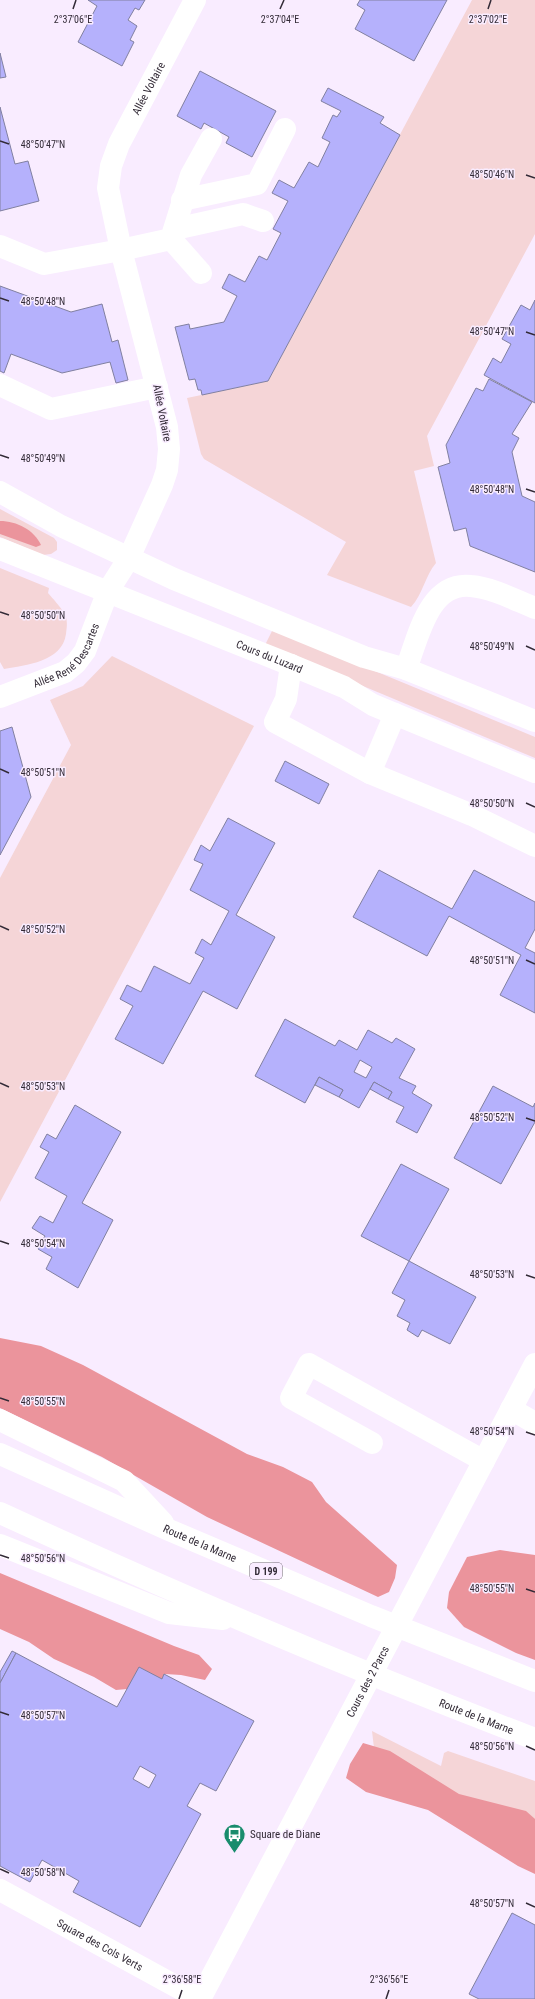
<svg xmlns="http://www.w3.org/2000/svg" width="535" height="1999" viewBox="0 0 535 1999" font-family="'Roboto Condensed',sans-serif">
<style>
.green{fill:#f5d5d7}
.forest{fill:#eb949c}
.building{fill:#b5b1fc;stroke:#8180a0;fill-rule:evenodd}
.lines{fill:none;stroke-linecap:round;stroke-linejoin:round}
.minor{stroke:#fff;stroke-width:22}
.highway{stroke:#fff;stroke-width:22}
.ticks{fill:none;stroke:#322a36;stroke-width:1.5}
.labels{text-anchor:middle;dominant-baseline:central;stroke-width:3;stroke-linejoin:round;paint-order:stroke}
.shield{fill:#f9ecff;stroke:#6e6472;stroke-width:1}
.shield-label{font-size:10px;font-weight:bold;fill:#322a36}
.street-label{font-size:11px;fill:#322a36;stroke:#f9ecff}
.poi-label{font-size:11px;fill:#322a36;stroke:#f9ecff;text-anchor:start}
.ticks-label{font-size:10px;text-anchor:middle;fill:#322a36;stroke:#f9ecff;stroke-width:3;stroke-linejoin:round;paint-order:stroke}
</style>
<rect width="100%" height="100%" fill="#f9ecff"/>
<g class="green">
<path d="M472 0H535V234L427 436 434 466 414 471 436 563C425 576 423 594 411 607L327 575 346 542 204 459 201 454 187 398 268 381Z"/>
<polygon points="0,509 54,538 57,542 57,550 51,554 43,555 0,537"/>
<path d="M0 568 49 588 48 593C53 599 60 606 64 613 68 620 67 626 66 634 62 662 26 665 4 669L0 662Z"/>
<polygon points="273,629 535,737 535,758 265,645"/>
<polygon points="112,656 254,726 0,1202 0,878 71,745 50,700 83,686"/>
<polygon points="372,1731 441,1766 444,1753 448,1751 535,1781 535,1857 377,1774"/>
</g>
<g class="forest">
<path d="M0 521C17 521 34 530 41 545L36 547 0 534Z"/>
<polygon points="0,1338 41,1346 83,1365 247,1454 283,1467 312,1482 326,1502 397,1565 395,1578 389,1592 378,1597 207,1517 102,1457 0,1408"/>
<polygon points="500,1550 535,1555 535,1660 516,1653 464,1627 447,1608 449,1592 467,1557"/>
<polygon points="0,1573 174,1646 199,1655 212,1669 205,1680 181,1675 165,1674 162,1679 127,1689 116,1690 94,1677 54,1659 29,1642 0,1629"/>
<polygon points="363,1743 390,1751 459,1794 526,1811 535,1819 535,1874 518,1866 428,1810 366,1792 346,1778 350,1764"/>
</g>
<g class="building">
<polygon points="88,0 145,0 139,10 135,8 128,20 137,26 130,40 134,42 122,66 78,42 97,6"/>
<polygon points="360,0 447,0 414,61 355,29 365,10 357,5"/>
<polygon points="0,53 6,77 0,78"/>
<polygon points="200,71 276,111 252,157 226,143 229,137 204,123 201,129 177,116"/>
<polygon points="328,88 384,117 380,123 400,135 268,381 202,395 201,390 198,390 195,379 189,380 175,327 189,324 190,329 224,322 237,296 222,288 229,274 245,282 259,256 267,260 281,233 273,229 288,201 272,193 279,180 294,188 309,162 318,167 330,142 322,138 333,115 337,117 341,111 321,101"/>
<polygon points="0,107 15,164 28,161 39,201 0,211"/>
<polygon points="0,286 71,312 102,304 112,342 118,340 128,380 116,383 110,362 62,373 11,354 4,373 0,371"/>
<polygon points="535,300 535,403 484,375 493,358 501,363 511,344 502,339 521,305 530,310"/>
<polygon points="489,379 532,402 512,434 519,438 512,452 522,496 535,502 535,572 470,546 466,528 454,531 438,467 450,463 446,445 476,388 483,391"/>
<polygon points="12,727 31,797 0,855 0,731"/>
<polygon points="285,761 329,784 319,804 275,781"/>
<polygon points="228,818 275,843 236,915 275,937 237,1009 203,991 163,1064 115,1039 133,1006 120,999 127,985 141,992 154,966 190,984 204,958 195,953 202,939 211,945 229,911 190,890 203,864 194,860 201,845 210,851"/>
<polygon points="379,870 452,909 474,870 535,902 535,929 525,948 535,953 535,1013 500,995 521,955 449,916 427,956 353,917"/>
<path d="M285 1019 335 1046 339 1040 357 1050 368 1030 392 1043 396 1038 415 1049 399 1078 416 1086 412 1093 432 1105 417 1133 396 1122 404 1107 388 1099 392 1092 374 1082 359 1108 339 1097 343 1090 319 1077 305 1103 255 1076ZM360 1060 372 1067 366 1078 354 1072Z"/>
<polygon points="319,1077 343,1090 339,1097 315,1085"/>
<polygon points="374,1082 392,1092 388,1099 370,1089"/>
<polygon points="493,1086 533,1107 535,1103 535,1122 501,1184 454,1158"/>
<polygon points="75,1105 121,1132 82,1203 113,1220 78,1288 46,1269 52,1257 38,1249 45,1236 32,1228 40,1216 53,1223 67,1196 35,1178 49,1152 40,1147 47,1134 56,1139"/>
<polygon points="401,1164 449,1189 409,1261 361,1236"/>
<polygon points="409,1261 476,1297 450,1344 422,1330 418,1337 407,1330 410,1323 397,1316 405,1300 392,1293"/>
<polygon points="12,1651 16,1653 0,1683 0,1672"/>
<path d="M16 1653 117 1707 139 1667 162 1679 164 1674 254 1721 216 1791 200 1783 187 1806 201 1814 140 1927 73 1892 79 1881 42 1860 30 1882 0 1866V1683ZM140 1766 156 1775 149 1788 133 1779Z"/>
<polygon points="512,1913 535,1925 535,1999 479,1999 469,1994"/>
</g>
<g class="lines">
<g class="minor">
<polyline points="182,200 257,184 285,129"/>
<polyline points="175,229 243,214 263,221"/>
<polyline points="171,239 201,273"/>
<polyline points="0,246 44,264 121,250 171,239 191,175 211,139"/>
<polyline points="0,385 51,409 157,387"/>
<polyline points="0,492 61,526 174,579 364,657 406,669 535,721"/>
<path id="s1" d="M0 549 291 665 344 687 373 705 535 772"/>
<polyline points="291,665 286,699 275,722 370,773 472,815 535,846"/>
<path d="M406 669C418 639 428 581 471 586 493 588 515 600 535 608"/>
<path id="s2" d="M0 697 65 672 76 663 85 651 108 591 129 558 162 485 167 470 169 449 167 427 121 250 108 188 111 166 119 144 195 0"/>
<polyline points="370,773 395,714"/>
<polyline points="511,1409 535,1423"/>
<polyline points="372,1443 291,1398 309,1364 484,1461"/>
<path id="s3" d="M0 1890 199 1999"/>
<path id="s4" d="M200 1999 535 1364"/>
</g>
<g class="highway">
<polyline points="0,1420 124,1481 163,1523"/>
<path id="s5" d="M0 1454 169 1530 371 1616 535 1681"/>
<path id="s6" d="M0 1513C176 1594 354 1670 535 1739"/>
<polyline points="0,1545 169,1613 223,1619"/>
</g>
</g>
<path class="ticks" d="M73 9 76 0M280 9 284 0M488 9 491 0M0 141 9 144M526 175 535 178M0 298 9 301M526 332 535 335M0 455 9 458M526 489 535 492M0 612 9 615M526 646 535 650M0 769 9 773M526 803 535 807M0 926 9 930M526 960 535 964M0 1083 9 1087M526 1118 535 1121M0 1241 9 1244M526 1275 535 1278M0 1398 9 1401M526 1432 535 1435M0 1555 9 1558M526 1589 535 1592M0 1712 9 1715M526 1746 535 1750M0 1869 9 1873M526 1903 535 1907M179 1999 182 1990M386 1999 389 1990"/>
<defs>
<symbol id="bus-pin" viewBox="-11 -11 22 30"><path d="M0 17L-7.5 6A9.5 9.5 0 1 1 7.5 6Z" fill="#198c6d" stroke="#f9ecff"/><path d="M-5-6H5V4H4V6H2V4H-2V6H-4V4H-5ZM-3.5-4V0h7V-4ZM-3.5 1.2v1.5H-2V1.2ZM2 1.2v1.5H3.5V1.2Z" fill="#fff"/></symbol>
</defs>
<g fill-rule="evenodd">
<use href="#bus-pin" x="222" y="1822" width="25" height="34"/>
</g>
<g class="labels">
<rect class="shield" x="250" y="1563" width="32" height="16" rx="3"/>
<g class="shield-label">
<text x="266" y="1571">D 199</text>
</g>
<g class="street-label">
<text stroke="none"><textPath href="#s2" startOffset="696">Allée Voltaire</textPath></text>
<text transform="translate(162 413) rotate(79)">Allée Voltaire</text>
<text stroke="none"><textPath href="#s2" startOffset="82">Allée René Descartes</textPath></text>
<text stroke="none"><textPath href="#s1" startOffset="290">Cours du Luzard</textPath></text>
<text stroke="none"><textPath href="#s5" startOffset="219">Route de la Marne</textPath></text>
<text stroke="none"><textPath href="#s4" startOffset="359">Cours des 2 Parcs</textPath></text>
<text stroke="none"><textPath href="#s6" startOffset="518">Route de la Marne</textPath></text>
<text stroke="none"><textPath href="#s3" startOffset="114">Square des Cols Verts</textPath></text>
</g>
<g class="poi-label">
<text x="250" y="1834">Square de Diane</text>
</g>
</g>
<g class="ticks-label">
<text x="73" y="23">2°37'06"E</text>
<text x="280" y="23">2°37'04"E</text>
<text x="488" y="23">2°37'02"E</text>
<text x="43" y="148">48°50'47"N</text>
<text x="492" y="178">48°50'46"N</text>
<text x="43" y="305">48°50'48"N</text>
<text x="492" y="335">48°50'47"N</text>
<text x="43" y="462">48°50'49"N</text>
<text x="492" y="493">48°50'48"N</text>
<text x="43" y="619">48°50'50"N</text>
<text x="492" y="650">48°50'49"N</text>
<text x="43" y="776">48°50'51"N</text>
<text x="492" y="807">48°50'50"N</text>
<text x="43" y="933">48°50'52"N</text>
<text x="492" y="964">48°50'51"N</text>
<text x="43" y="1090">48°50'53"N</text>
<text x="492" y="1121">48°50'52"N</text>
<text x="43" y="1247">48°50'54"N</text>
<text x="492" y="1278">48°50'53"N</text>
<text x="43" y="1405">48°50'55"N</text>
<text x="492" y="1435">48°50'54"N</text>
<text x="43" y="1562">48°50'56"N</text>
<text x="492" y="1592">48°50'55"N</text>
<text x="43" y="1719">48°50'57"N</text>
<text x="492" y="1750">48°50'56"N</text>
<text x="43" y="1876">48°50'58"N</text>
<text x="492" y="1907">48°50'57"N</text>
<text x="182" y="1983">2°36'58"E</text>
<text x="389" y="1983">2°36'56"E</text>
</g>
</svg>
